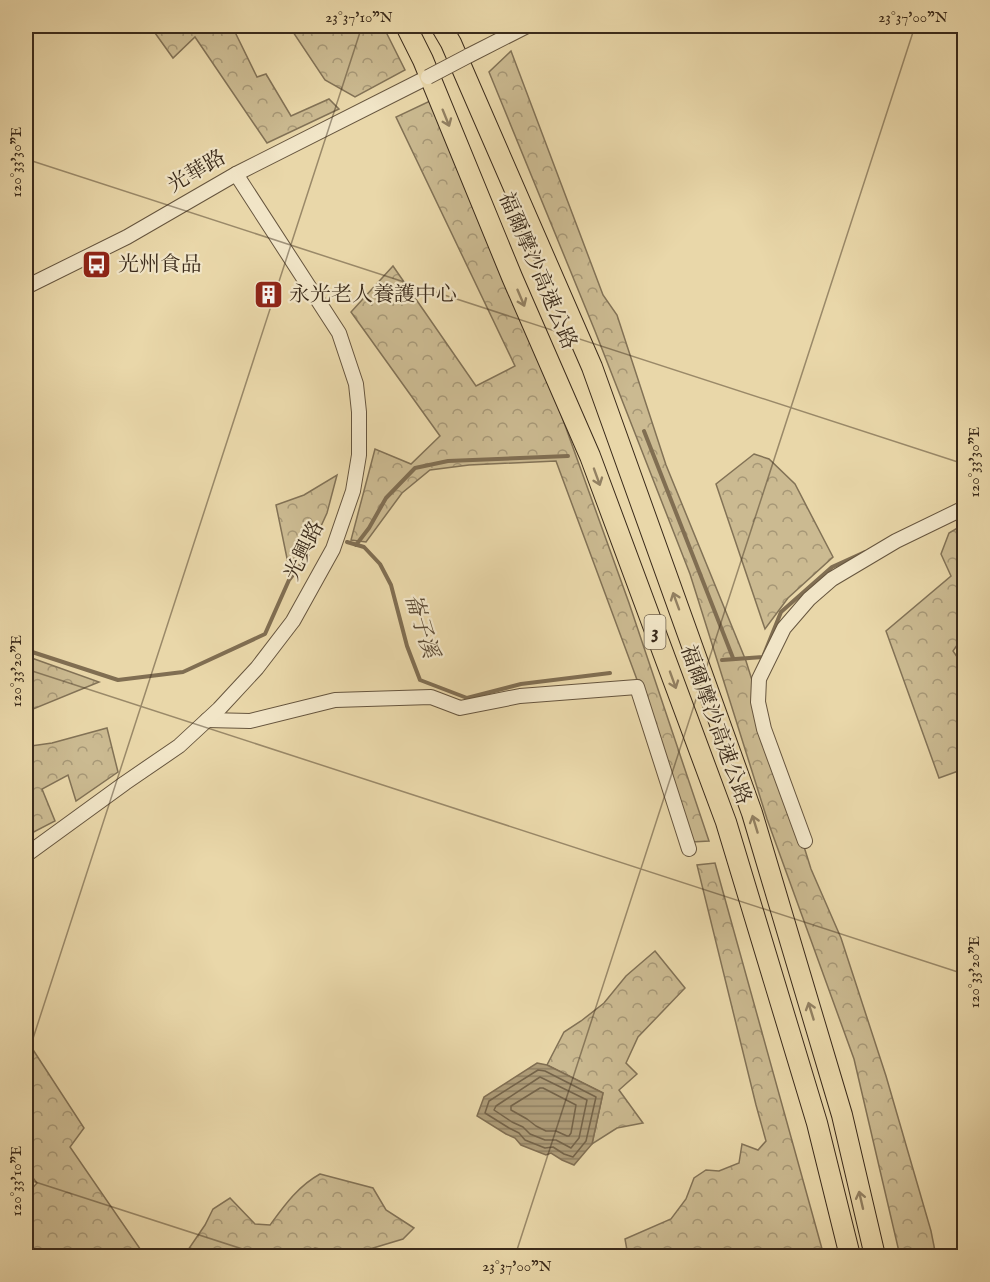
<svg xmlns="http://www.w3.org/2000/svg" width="990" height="1282" viewBox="0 0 990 1282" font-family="'IM FELL English','Noto Serif TC',serif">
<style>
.forest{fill:url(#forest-crowns);stroke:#827256;stroke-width:1.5}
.water{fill:url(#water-rules);stroke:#806e52;stroke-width:1.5}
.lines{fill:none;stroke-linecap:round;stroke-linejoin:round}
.shore{stroke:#746349;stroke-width:1.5}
.stream{stroke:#806e52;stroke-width:4}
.minor-casing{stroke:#66553e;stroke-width:16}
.highway-casing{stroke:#3a2a1a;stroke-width:22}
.minor{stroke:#f1e5c7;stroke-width:14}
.highway{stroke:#e9d7a9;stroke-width:20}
.minor-bridge-casing{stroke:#66553e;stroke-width:16;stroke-linecap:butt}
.minor-bridge{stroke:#f1e5c7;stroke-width:14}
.oneway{stroke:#928062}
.ticks{fill:none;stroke:#3a2a1a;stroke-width:1.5;stroke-opacity:0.45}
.labels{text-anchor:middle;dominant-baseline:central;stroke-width:4.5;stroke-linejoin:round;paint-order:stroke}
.shield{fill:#f1e5c7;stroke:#71624e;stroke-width:1.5}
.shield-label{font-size:20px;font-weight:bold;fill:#3a2a1a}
.street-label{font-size:21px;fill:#3a2a1a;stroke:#f1e5c7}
.poi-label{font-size:21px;fill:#3a2a1a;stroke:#f1e5c7;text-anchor:start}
.water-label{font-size:22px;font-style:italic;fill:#5d4c36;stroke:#f1e5c7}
.neatline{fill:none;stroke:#3a2a1a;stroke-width:2}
.ticks-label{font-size:15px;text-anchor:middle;fill:#3a2a1a}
</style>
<defs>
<pattern id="forest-crowns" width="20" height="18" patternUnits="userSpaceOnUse" patternTransform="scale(1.5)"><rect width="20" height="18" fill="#cbba91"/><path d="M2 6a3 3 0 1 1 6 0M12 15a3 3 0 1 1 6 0" fill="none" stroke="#a69776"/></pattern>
<pattern id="water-rules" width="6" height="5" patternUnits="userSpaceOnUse" patternTransform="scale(1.5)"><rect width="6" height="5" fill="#ae9c78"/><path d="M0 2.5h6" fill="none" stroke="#8f7f62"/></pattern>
</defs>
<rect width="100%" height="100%" fill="#e9d7a9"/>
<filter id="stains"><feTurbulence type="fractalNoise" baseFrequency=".00333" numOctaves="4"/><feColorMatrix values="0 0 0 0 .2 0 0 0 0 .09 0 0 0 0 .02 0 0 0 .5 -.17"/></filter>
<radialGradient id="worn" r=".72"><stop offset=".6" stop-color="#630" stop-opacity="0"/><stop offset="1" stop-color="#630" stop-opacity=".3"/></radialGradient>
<g class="forest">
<polygon points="150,26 232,26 257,77 266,74 291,116 329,99 339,109 267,143 195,37 173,58"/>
<polygon points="289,26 383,26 405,70 355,97 325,80"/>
<polygon points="511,51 603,295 617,315 666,465 746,661 811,869 841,938 886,1076 931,1231 936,1256 900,1256 854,1059 767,819 690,574 595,331 489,72"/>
<polygon points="430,101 553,392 629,603 709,841 692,842 636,677 556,461 469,465 430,470 402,493 366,542 351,540 375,449 411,464 440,436 351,312 393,266 476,386 515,366 396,117"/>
<polygon points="754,454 769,459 795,484 833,557 788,598 765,629 716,484"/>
<polygon points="337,475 327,513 311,548 289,568 276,505 304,495"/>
<polygon points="964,524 964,635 953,651 964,667 964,769 939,778 886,631 951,576 941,554 949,533"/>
<polygon points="26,656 99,682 26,712"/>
<polygon points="107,728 118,772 76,801 68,775 42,789 55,821 26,836 26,737 31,746 52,743"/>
<polygon points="715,863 824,1256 628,1256 625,1239 671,1219 686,1199 694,1178 706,1170 719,1171 739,1163 742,1144 758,1150 766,1141 756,1105 697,865"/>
<polygon points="655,951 685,988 638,1037 626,1063 637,1074 619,1090 643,1123 617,1128 592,1144 603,1093 547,1065 564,1032 581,1021 604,1003 626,976"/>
<polygon points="26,1039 84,1128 70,1147 145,1256 26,1256 26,1195 37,1183 26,1169"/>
<path d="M320 1174 373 1188 386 1210 414 1228 403 1239 350 1255 315 1248 295 1256H178L188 1250 205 1225 213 1209 230 1198 255 1224 270 1225C284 1206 298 1186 320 1174Z"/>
</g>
<polygon class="water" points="537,1063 547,1065 603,1093 592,1144 574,1165 562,1160 551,1153 546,1155 521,1145 515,1138 506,1134 477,1116 484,1097"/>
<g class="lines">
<g class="shore">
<polygon points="538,1070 545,1071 596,1097 586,1141 573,1157 564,1154 553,1147 545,1148 525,1140 519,1133 509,1128 485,1113 489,1101"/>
<polygon points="540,1077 587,1100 579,1138 571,1148 556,1140 545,1140 530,1134 523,1127 512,1122 494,1110 496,1106"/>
<polygon points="540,1088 543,1088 576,1105 571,1133 569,1136 567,1136 556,1131 546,1131 536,1126 527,1119 511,1110 511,1106"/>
</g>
<g class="stream">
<polyline points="644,431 733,658"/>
<polyline points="347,542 364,547 380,564 391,585 407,646 420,680 467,698 521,684 610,673"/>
<polyline points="356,545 369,528 386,498 415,468 448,461 568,456"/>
<polyline points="26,650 118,680 183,672 265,634 289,580 308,555"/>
<polyline points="722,660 763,657 781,612 832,567 865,552"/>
</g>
<defs>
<g id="minor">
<polyline points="468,56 527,26"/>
<polyline points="26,287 127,237 236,174 428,77"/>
<polyline points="207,720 250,721 335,700 431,697 460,708 520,696 637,687 689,849"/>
<polyline points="805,841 764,729 758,702 759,679 784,628 809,599 832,579 896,541 964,508"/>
<polyline points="26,855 125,783 179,746 219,709 257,668 293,621 333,549 353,491 359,455 359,412 356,384 339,333 236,174"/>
</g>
<g id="highway">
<polyline points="406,26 423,60 512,277 590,456 726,822 817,1123 850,1256"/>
<polyline points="441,26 451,43 592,367 752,813 842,1115 875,1256"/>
</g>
</defs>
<use href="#minor" class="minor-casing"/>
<use href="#highway" class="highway-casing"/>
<use href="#minor" class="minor"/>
<use href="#highway" class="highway"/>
<defs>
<polyline id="minor-bridge" points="428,77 468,56"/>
</defs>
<use href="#minor-bridge" class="minor-bridge-casing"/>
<use href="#minor-bridge" class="minor-bridge"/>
</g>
<defs><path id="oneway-shaft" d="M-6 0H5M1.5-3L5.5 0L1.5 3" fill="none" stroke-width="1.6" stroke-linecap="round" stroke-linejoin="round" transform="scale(1.5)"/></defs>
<g class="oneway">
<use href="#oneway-shaft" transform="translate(446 118) rotate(68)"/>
<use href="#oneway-shaft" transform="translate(521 298) rotate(67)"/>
<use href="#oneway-shaft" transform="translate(597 477) rotate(70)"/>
<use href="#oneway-shaft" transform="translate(676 601) rotate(-110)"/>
<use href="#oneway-shaft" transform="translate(673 680) rotate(70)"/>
<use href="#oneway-shaft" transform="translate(755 824) rotate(-107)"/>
<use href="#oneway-shaft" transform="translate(811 1011) rotate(-107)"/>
<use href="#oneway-shaft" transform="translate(861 1200) rotate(-103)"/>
</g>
<path class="ticks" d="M26 159 964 464M26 669 964 974M26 1060 362 26M26 1179 264 1256M515 1256 915 26"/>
<defs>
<symbol id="bus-square" viewBox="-11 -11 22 22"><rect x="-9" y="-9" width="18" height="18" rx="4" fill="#8f2418" stroke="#f1e5c7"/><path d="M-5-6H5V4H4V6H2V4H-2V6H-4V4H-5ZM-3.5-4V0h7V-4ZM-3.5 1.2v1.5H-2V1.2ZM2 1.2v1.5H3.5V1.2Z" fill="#fff"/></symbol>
<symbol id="building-square" viewBox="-11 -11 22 22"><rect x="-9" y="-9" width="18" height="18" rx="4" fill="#8f2418" stroke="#f1e5c7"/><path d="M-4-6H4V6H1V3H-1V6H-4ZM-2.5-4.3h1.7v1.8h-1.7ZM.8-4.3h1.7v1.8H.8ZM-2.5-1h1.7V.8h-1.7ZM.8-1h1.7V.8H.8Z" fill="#fff"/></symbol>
</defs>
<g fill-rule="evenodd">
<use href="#bus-square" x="80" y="248" width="33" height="33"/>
<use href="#building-square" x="252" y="278" width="33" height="33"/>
</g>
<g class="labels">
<rect class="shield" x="644.5" y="615" width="21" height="34" rx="4.5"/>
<g class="shield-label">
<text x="655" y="632">3</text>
</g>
<g class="street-label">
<text transform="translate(197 172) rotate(-30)">光華路</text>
<text transform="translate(537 271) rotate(67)">福爾摩沙高速公路</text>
<text transform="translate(305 551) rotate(-64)">光興路</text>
<text transform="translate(715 725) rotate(70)">福爾摩沙高速公路</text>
</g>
<g class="poi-label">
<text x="118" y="265">光州食品</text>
<text x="289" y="295">永光老人養護中心</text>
</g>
<g class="water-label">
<text transform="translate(421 626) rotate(73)">崙子溪</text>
</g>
</g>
<rect width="990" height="1282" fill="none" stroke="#e9d7a9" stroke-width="66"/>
<rect x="33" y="33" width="924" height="1216" class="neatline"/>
<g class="ticks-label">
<text x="359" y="22">23°37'10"N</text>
<text x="913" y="22">23°37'00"N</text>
<text transform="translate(16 162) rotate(-90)" y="5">120°33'30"E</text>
<text transform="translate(974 462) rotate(-90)" y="5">120°33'30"E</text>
<text transform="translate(16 671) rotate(-90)" y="5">120°33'20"E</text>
<text transform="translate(974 972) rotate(-90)" y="5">120°33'20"E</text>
<text transform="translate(16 1181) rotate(-90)" y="5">120°33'10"E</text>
<text x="517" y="1271">23°37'00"N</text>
</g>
<rect width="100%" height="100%" filter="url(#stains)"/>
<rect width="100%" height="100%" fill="url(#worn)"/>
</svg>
